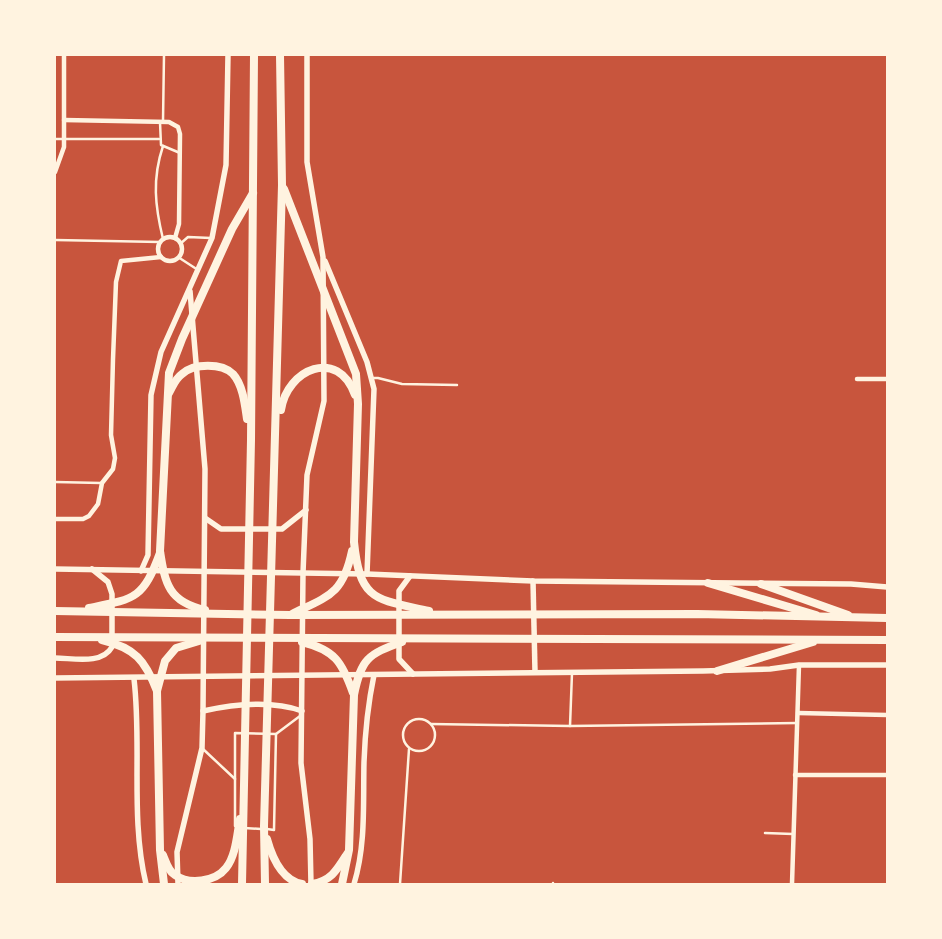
<svg xmlns="http://www.w3.org/2000/svg" width="942" height="939" viewBox="0 0 942 939" font-family="'IBM Plex Sans',sans-serif">
<style>
.lines{fill:none;stroke-linecap:round;stroke-linejoin:round}
.service{stroke:#fff3e0;stroke-width:2.5}
.minor{stroke:#fff3e0;stroke-width:4.5}
.tertiary{stroke:#fff3e0;stroke-width:5.5}
.trunk{stroke:#fff3e0;stroke-width:8}
</style>
<rect width="100%" height="100%" fill="#c8553d"/>
<g class="lines">
<g class="service">
<polyline points="163,121 164,55"/>
<polyline points="160,122 161,145 180,153"/>
<polyline points="55,139 159,139"/>
<path d="M163 146C152 179 155 206 163 239"/>
<polyline points="55,240 160,242"/>
<polyline points="180,244 188,237 211,238"/>
<polyline points="178,257 198,270"/>
<polyline points="372,378 378,378 402,384 457,385"/>
<polyline points="55,482 101,483"/>
<circle cx="419" cy="735" r="16"/>
<polyline points="431,724 570,726 797,723"/>
<polyline points="570,726 572,673"/>
<polyline points="203,749 235,779"/>
<polyline points="235,826 235,733 276,734 300,716"/>
<polyline points="244,828 261,829"/>
<polyline points="267,829 274,830 276,734"/>
<polyline points="765,833 793,834"/>
<polyline points="553,883 553,884"/>
<polyline points="400,884 409,749"/>
</g>
<g class="minor">
<polyline points="64,120 169,122 178,127 180,134 179,224 175,238"/>
<polyline points="55,172 64,147 64,55"/>
<circle cx="170" cy="249" r="12"/>
<polyline points="857,379 887,379"/>
<polyline points="55,519 83,519 89,516 98,504 102,483 113,469 115,458 111,435 113,359 116,282 121,261 161,257"/>
<polyline points="798,713 887,715"/>
<polyline points="795,775 887,775"/>
<polyline points="792,884 799,665"/>
</g>
<g class="tertiary">
<polyline points="307,55 307,162 323,257 324,401 307,475 303,573 301,763 310,839 311,884"/>
<polyline points="325,261 367,362 374,389 367,574"/>
<polyline points="205,518 221,529 282,529 306,510"/>
<polyline points="55,569 367,574 533,581 851,584 887,587"/>
<polyline points="141,571 148,555 151,395 161,352 212,238 226,165 228,55"/>
<polyline points="410,576 399,591 399,659 413,674"/>
<polyline points="533,581 535,672"/>
<path d="M55 658C73 658 102 665 112 647V594L108 582 92 569"/>
<polyline points="55,678 703,671 770,669 799,665 887,665"/>
<path d="M134 679C142 746 130 817 146 884"/>
<path d="M203 711C235 704 271 700 302 711"/>
<polyline points="178,884 177,852 202,748 203,711 205,469 190,291"/>
<path d="M354 884C366 845 363 803 364 762 365 733 368 704 374 675"/>
</g>
<g class="trunk">
<path d="M284 189 356 374 358 404 354 542C360 602 376 599 429 611"/>
<path d="M169 393C173 386 175 379 182 374 194 363 222 363 233 374 243 385 245 405 247 419"/>
<path d="M281 410C287 369 338 347 355 395"/>
<polyline points="708,583 816,615"/>
<polyline points="761,584 848,615"/>
<path d="M89 608C135 599 143 599 160 553"/>
<path d="M205 610C169 602 165 584 160 551L169 373 182 339 232 229 253 193"/>
<polyline points="55,611 290,615 697,614 887,618"/>
<path d="M292 614C329 596 343 594 352 551"/>
<polyline points="55,637 887,640"/>
<path d="M102 640C135 648 145 660 157 691"/>
<path d="M302 642C335 650 342 662 353 693"/>
<polyline points="717,671 813,642"/>
<path d="M267 839C272 857 281 880 302 884"/>
<path d="M163 855C166 862 168 871 175 875 189 885 215 882 226 868 236 856 237 834 240 819"/>
<polyline points="164,884 160,850 157,691 165,661 176,648 199,641"/>
<polyline points="242,884 251,440 254,55"/>
<polyline points="265,884 264,826 282,185 280,55"/>
<path d="M312 884C331 881 337 870 347 854"/>
<path d="M342 884 349 850 354 695C361 659 368 654 402 642"/>
</g>
</g>
<rect width="942" height="939" fill="none" stroke="#fff3e0" stroke-width="112"/>
</svg>
